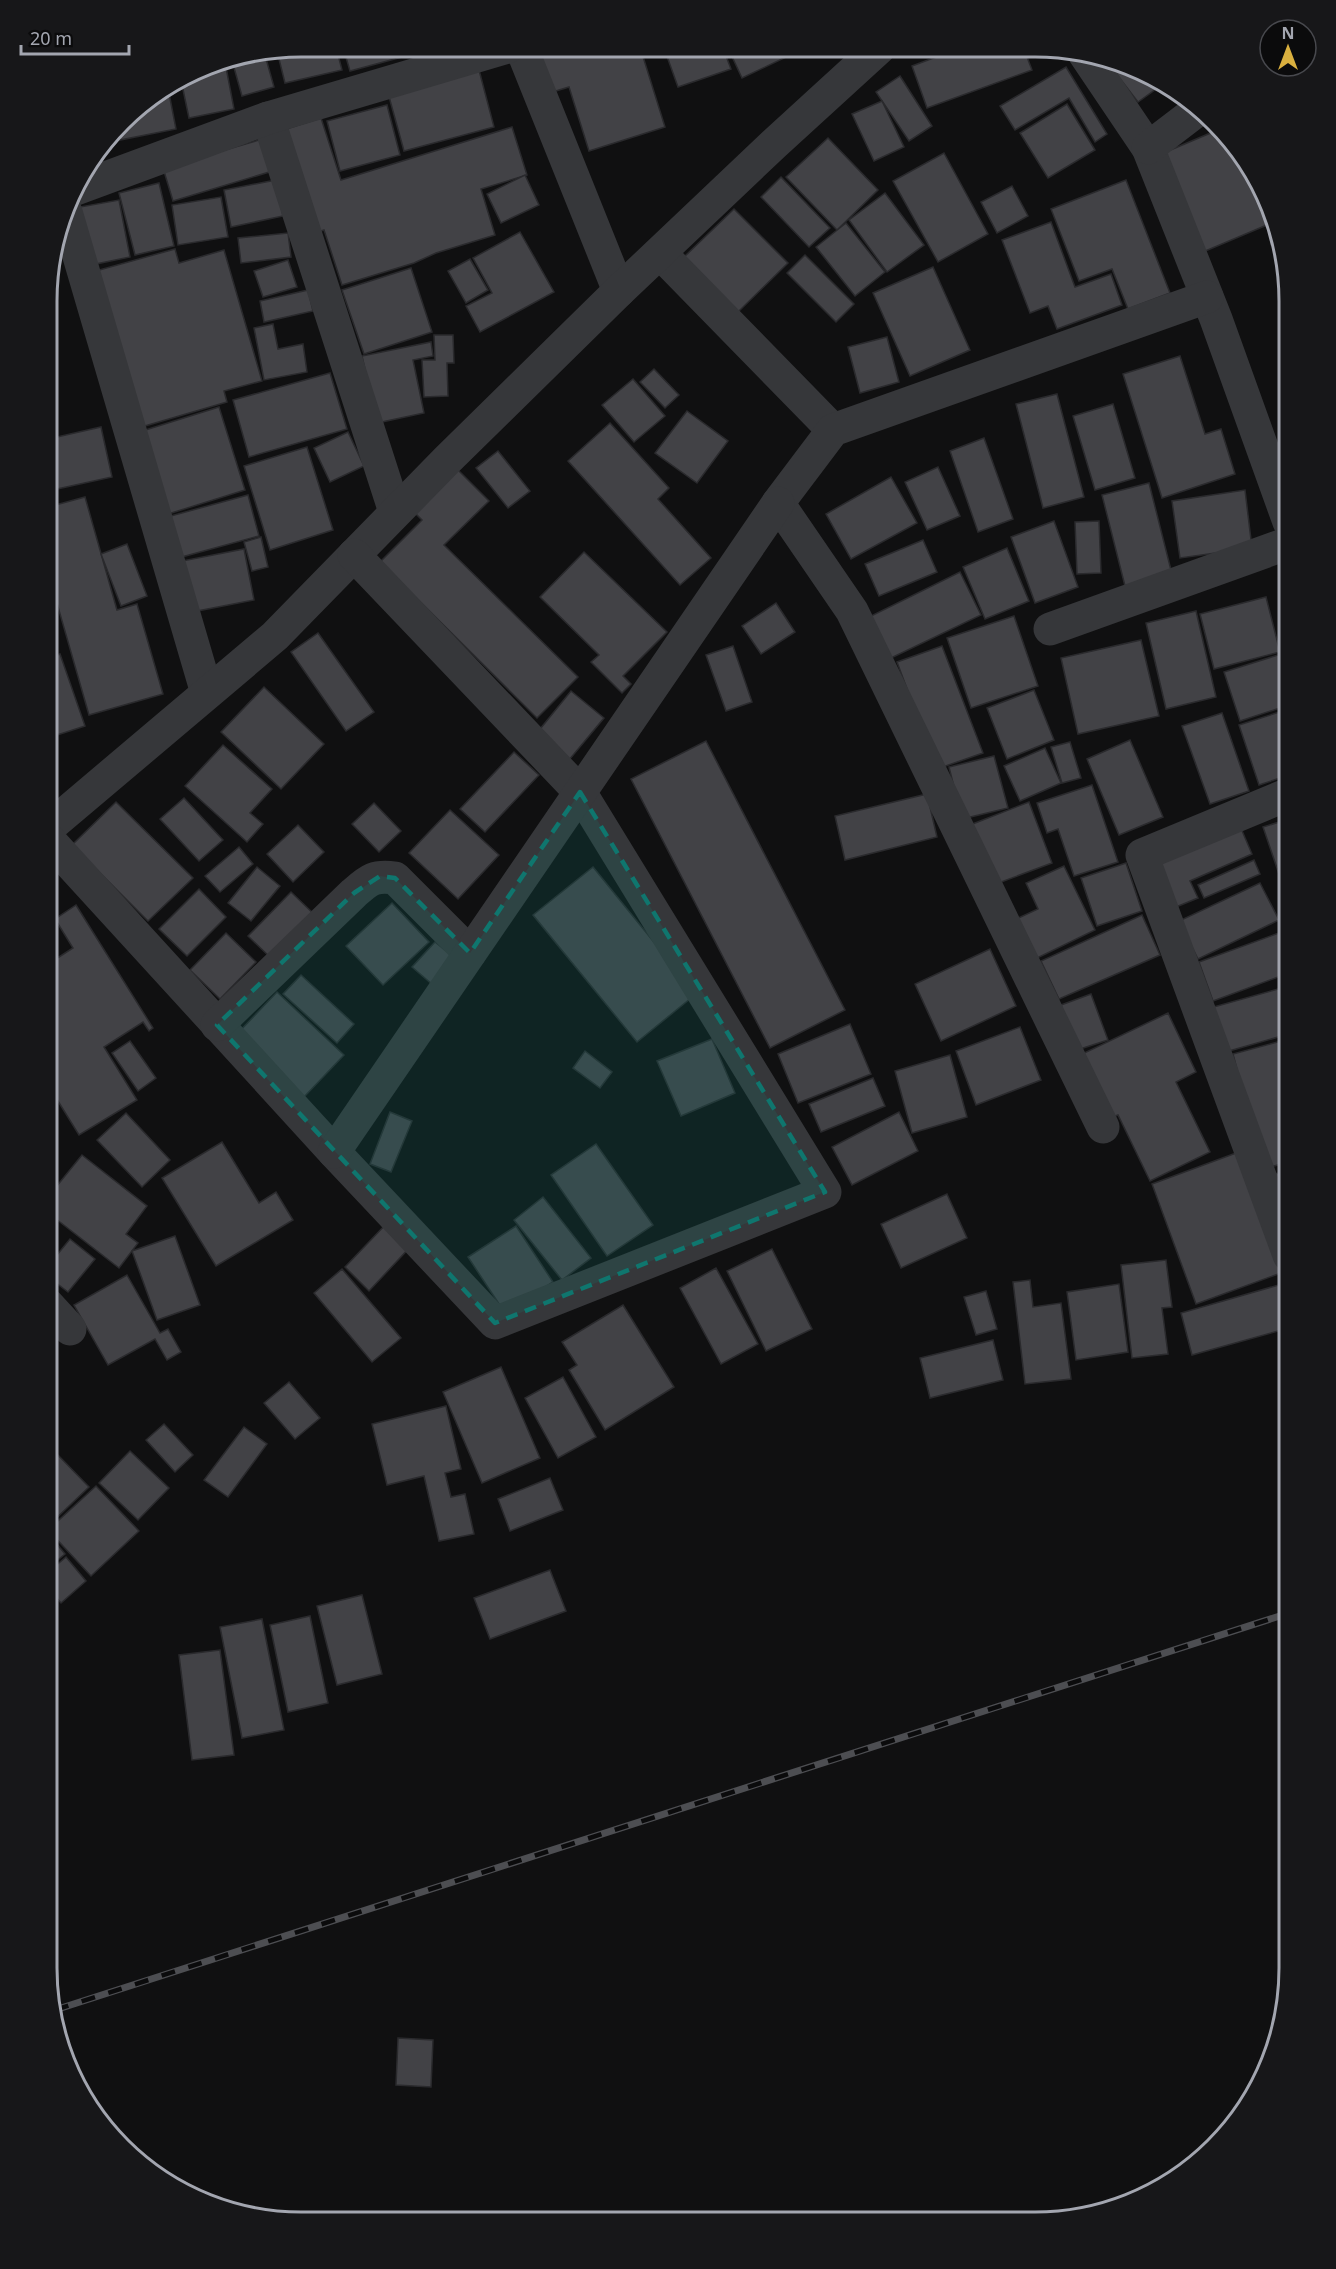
<svg xmlns="http://www.w3.org/2000/svg" width="1336" height="2269" viewBox="0 0 1336 2269" font-family="'Noto Sans',sans-serif">
<style>
.building{fill:#424246;stroke:#2a2a2d;stroke-width:1.5}
.lines{fill:none;stroke-linecap:round;stroke-linejoin:round}
.minor{stroke:#36373a;stroke-width:33}
.rail-casing{stroke:#4d4e52;stroke-width:7}
.rail{stroke:#0b0b0c;stroke-width:4.5;stroke-dasharray:14;stroke-linecap:butt}
.marked{fill:#0f766e;fill-opacity:0.2;stroke:#0f766e;stroke-width:4.5;stroke-dasharray:12 8;stroke-linejoin:round}
.rim{fill:none;stroke:#a3a6b0;stroke-width:3}
</style>
<rect width="100%" height="100%" fill="#101011"/>
<g class="building">
<polygon points="301,46 336,47 342,70 285,83 277,51"/>
<polygon points="343,47 432,47 432,49 350,71"/>
<polygon points="531,47 640,47 665,127 589,151 569,87 546,94"/>
<polygon points="664,48 723,48 731,69 678,87"/>
<polygon points="728,48 805,48 742,78"/>
<polygon points="960,48 1024,49 1032,70 927,108 912,66"/>
<polygon points="265,55 274,87 242,96 233,64"/>
<polygon points="1104,58 1132,66 1163,84 1138,102"/>
<polygon points="225,62 234,109 189,118 181,80 204,66"/>
<polygon points="1066,67 1107,134 1095,142 1069,98 1015,130 1000,106"/>
<polygon points="479,70 494,127 404,151 388,93"/>
<polygon points="900,76 932,126 909,141 876,92"/>
<polygon points="168,88 176,129 120,140 118,129 133,110"/>
<polygon points="882,101 904,147 874,161 852,114"/>
<polygon points="1067,104 1095,150 1048,178 1020,133"/>
<polygon points="387,105 400,155 340,171 327,121"/>
<polygon points="321,118 341,180 512,127 527,175 481,189 495,235 436,253 414,263 342,285 324,230 315,233 283,130"/>
<polygon points="1220,129 1237,147 1270,204 1274,222 1203,252 1161,154"/>
<polygon points="266,138 276,170 173,201 163,168"/>
<polygon points="828,138 878,190 837,230 786,177"/>
<polygon points="944,153 988,234 938,262 893,181"/>
<polygon points="525,175 539,205 501,223 487,194"/>
<polygon points="781,177 830,228 809,247 761,197"/>
<polygon points="276,180 283,216 231,227 224,190"/>
<polygon points="1126,180 1170,293 1128,309 1112,269 1079,281 1051,209"/>
<polygon points="159,183 174,246 135,255 119,193"/>
<polygon points="1012,186 1028,216 997,233 981,202"/>
<polygon points="885,193 924,245 887,272 849,220"/>
<polygon points="221,197 228,237 178,245 172,205"/>
<polygon points="119,200 130,257 91,265 80,207"/>
<polygon points="734,209 788,263 738,312 684,257"/>
<polygon points="1051,222 1075,287 1111,274 1122,305 1057,329 1048,306 1030,313 1002,240"/>
<polygon points="846,223 885,272 855,296 816,247"/>
<polygon points="520,232 554,292 480,332 466,306 492,293 473,258"/>
<polygon points="288,233 291,257 241,263 238,238"/>
<polygon points="175,249 179,263 224,250 262,381 224,391 227,402 138,428 92,272"/>
<polygon points="805,255 854,304 836,322 787,273"/>
<polygon points="52,259 56,274 49,277 49,268"/>
<polygon points="470,259 488,290 466,303 448,271"/>
<polygon points="288,260 297,287 263,297 254,271"/>
<polygon points="933,267 970,350 910,376 873,293"/>
<polygon points="411,268 432,332 364,354 342,290"/>
<polygon points="308,290 313,311 264,322 260,301"/>
<polygon points="273,324 278,349 303,344 307,372 264,380 254,328"/>
<polygon points="434,335 453,335 454,363 447,363 448,396 424,397 422,360 435,360"/>
<polygon points="887,337 899,382 860,393 848,347"/>
<polygon points="431,342 433,356 413,360 424,413 377,423 362,356"/>
<polygon points="1180,356 1205,434 1221,429 1235,474 1162,498 1123,374"/>
<polygon points="654,369 679,395 665,408 640,382"/>
<polygon points="330,373 347,429 249,457 233,400"/>
<polygon points="633,379 665,416 634,442 602,405"/>
<polygon points="48,393 56,413 48,416"/>
<polygon points="1057,394 1084,497 1043,508 1016,404"/>
<polygon points="1113,404 1135,478 1095,490 1073,416"/>
<polygon points="219,407 245,490 165,515 139,432"/>
<polygon points="687,411 728,441 697,483 655,453"/>
<polygon points="610,423 669,488 658,499 711,558 680,585 568,461"/>
<polygon points="101,427 112,477 48,491 48,439"/>
<polygon points="348,432 364,466 330,482 314,448"/>
<polygon points="984,438 1013,519 978,532 950,451"/>
<polygon points="307,447 333,530 270,550 244,466"/>
<polygon points="498,451 530,491 508,508 476,468"/>
<polygon points="938,467 960,516 927,530 905,482"/>
<polygon points="457,469 489,501 444,545 578,677 537,718 380,562 422,520 414,512"/>
<polygon points="891,477 917,523 851,559 826,514"/>
<polygon points="1149,483 1172,574 1125,586 1102,495"/>
<polygon points="1245,490 1252,548 1180,558 1172,501"/>
<polygon points="248,495 259,536 178,558 167,517"/>
<polygon points="85,497 117,610 137,604 163,694 89,715 48,572 48,507"/>
<polygon points="1054,521 1078,587 1035,603 1011,537"/>
<polygon points="1099,521 1101,573 1077,574 1075,522"/>
<polygon points="261,537 268,567 252,571 244,542"/>
<polygon points="923,540 937,572 879,596 865,564"/>
<polygon points="127,544 147,596 121,606 101,554"/>
<polygon points="1007,548 1029,601 985,619 963,567"/>
<polygon points="244,549 254,600 192,612 182,561"/>
<polygon points="584,552 667,632 623,676 631,684 622,693 591,662 599,655 540,597"/>
<polygon points="960,572 981,615 889,659 869,617"/>
<polygon points="48,593 57,645 48,647"/>
<polygon points="1266,597 1280,652 1214,669 1200,614"/>
<polygon points="776,603 795,632 761,654 742,626"/>
<polygon points="1196,611 1216,697 1166,709 1146,623"/>
<polygon points="1014,616 1038,686 971,708 947,638"/>
<polygon points="318,633 374,712 346,731 291,652"/>
<polygon points="1141,640 1159,716 1078,734 1061,658"/>
<polygon points="733,646 752,702 726,711 706,655"/>
<polygon points="942,646 983,753 937,769 897,662"/>
<polygon points="60,654 85,726 48,738 48,658"/>
<polygon points="1281,654 1289,681 1289,705 1240,721 1224,672"/>
<polygon points="264,687 324,744 281,789 221,732"/>
<polygon points="1034,690 1054,740 1007,759 987,708"/>
<polygon points="571,691 604,718 569,760 536,734"/>
<polygon points="1289,709 1289,775 1259,785 1239,725"/>
<polygon points="1222,713 1249,791 1210,804 1182,726"/>
<polygon points="1130,740 1163,817 1119,835 1087,759"/>
<polygon points="706,741 845,1010 770,1048 631,779"/>
<polygon points="1070,742 1081,778 1062,783 1051,747"/>
<polygon points="223,745 272,789 250,813 263,824 247,842 185,786"/>
<polygon points="1045,748 1061,783 1020,801 1004,766"/>
<polygon points="514,752 539,775 485,832 460,809"/>
<polygon points="994,756 1008,808 962,819 949,767"/>
<polygon points="1092,785 1118,862 1074,876 1058,829 1047,833 1037,803"/>
<polygon points="927,794 937,837 845,860 835,816"/>
<polygon points="184,798 223,840 199,861 160,819"/>
<polygon points="116,802 193,878 148,921 72,845"/>
<polygon points="1029,802 1052,863 993,885 970,825"/>
<polygon points="374,803 401,831 379,852 352,824"/>
<polygon points="450,810 499,855 458,899 409,853"/>
<polygon points="1289,819 1289,871 1279,874 1263,827"/>
<polygon points="298,825 324,852 293,882 267,854"/>
<polygon points="1240,826 1252,854 1190,881 1198,898 1176,907 1157,863"/>
<polygon points="239,847 253,864 220,892 205,876"/>
<polygon points="1254,860 1260,874 1204,898 1198,885"/>
<polygon points="1126,863 1142,911 1097,926 1081,878"/>
<polygon points="1064,866 1095,930 1031,961 1012,921 1038,909 1026,883"/>
<polygon points="257,867 280,886 251,921 228,903"/>
<polygon points="593,867 696,994 637,1042 533,915"/>
<polygon points="1260,883 1279,920 1198,959 1179,921"/>
<polygon points="199,889 226,917 187,956 159,929"/>
<polygon points="291,892 317,917 274,961 248,936"/>
<polygon points="392,903 429,942 383,985 346,946"/>
<polygon points="76,905 153,1028 149,1031 143,1022 104,1047 137,1100 79,1135 48,1085 48,964 73,948 55,919"/>
<polygon points="1142,915 1160,955 1059,999 1041,961"/>
<polygon points="1287,930 1289,936 1289,973 1213,1001 1199,962"/>
<polygon points="226,933 256,962 220,999 190,970"/>
<polygon points="435,942 456,959 433,985 412,967"/>
<polygon points="990,949 1016,1006 941,1041 915,984"/>
<polygon points="301,975 354,1024 337,1043 283,994"/>
<polygon points="1289,986 1289,1034 1222,1053 1210,1008"/>
<polygon points="277,992 344,1055 304,1097 237,1034"/>
<polygon points="1091,994 1108,1040 1077,1050 1061,1005"/>
<polygon points="1168,1013 1196,1072 1176,1082 1210,1152 1150,1181 1118,1115 1110,1118 1080,1055"/>
<polygon points="850,1024 871,1074 798,1103 778,1054"/>
<polygon points="1020,1027 1041,1080 976,1105 956,1051"/>
<polygon points="712,1039 735,1093 681,1116 657,1061"/>
<polygon points="1289,1039 1289,1162 1263,1169 1233,1054"/>
<polygon points="130,1041 156,1078 138,1091 112,1053"/>
<polygon points="585,1051 612,1072 600,1088 573,1068"/>
<polygon points="950,1055 967,1117 912,1133 895,1071"/>
<polygon points="873,1078 885,1106 821,1132 809,1104"/>
<polygon points="390,1112 412,1121 391,1172 370,1164"/>
<polygon points="899,1112 918,1151 852,1185 832,1147"/>
<polygon points="126,1113 170,1160 142,1187 97,1140"/>
<polygon points="222,1142 259,1203 276,1192 293,1220 216,1266 162,1178"/>
<polygon points="596,1144 653,1225 607,1256 551,1175"/>
<polygon points="1236,1153 1281,1273 1196,1304 1152,1184"/>
<polygon points="82,1155 147,1206 126,1234 138,1243 119,1268 47,1212 47,1198"/>
<polygon points="1289,1169 1289,1219 1273,1175"/>
<polygon points="947,1194 967,1238 901,1268 881,1224"/>
<polygon points="543,1197 591,1258 562,1280 514,1220"/>
<polygon points="388,1222 413,1244 369,1291 345,1267"/>
<polygon points="516,1226 553,1282 505,1313 468,1257"/>
<polygon points="175,1236 200,1305 157,1320 132,1251"/>
<polygon points="70,1239 95,1259 68,1292 47,1276 47,1267"/>
<polygon points="772,1249 812,1329 766,1351 727,1271"/>
<polygon points="1166,1260 1172,1307 1162,1308 1168,1354 1132,1358 1121,1265"/>
<polygon points="716,1268 758,1344 721,1364 680,1288"/>
<polygon points="342,1269 401,1338 372,1362 314,1293"/>
<polygon points="127,1275 160,1333 168,1329 181,1352 167,1360 155,1339 108,1365 74,1305"/>
<polygon points="1030,1280 1033,1307 1061,1303 1071,1379 1025,1384 1013,1282"/>
<polygon points="1289,1282 1289,1328 1192,1355 1181,1313"/>
<polygon points="1119,1284 1128,1352 1076,1360 1067,1292"/>
<polygon points="986,1291 997,1329 976,1335 964,1297"/>
<polygon points="623,1305 674,1387 605,1430 569,1370 577,1365 562,1342"/>
<polygon points="993,1340 1003,1380 930,1398 920,1358"/>
<polygon points="501,1367 540,1458 482,1483 443,1392"/>
<polygon points="563,1377 596,1437 558,1458 525,1398"/>
<polygon points="289,1382 320,1418 295,1439 264,1403"/>
<polygon points="446,1406 461,1469 445,1473 451,1497 465,1494 474,1534 439,1541 424,1476 387,1485 372,1424"/>
<polygon points="164,1424 193,1455 175,1472 146,1440"/>
<polygon points="244,1427 267,1444 228,1497 204,1480"/>
<polygon points="130,1451 169,1488 138,1520 99,1483"/>
<polygon points="55,1452 89,1487 50,1524 47,1521 47,1459"/>
<polygon points="550,1478 563,1510 510,1531 498,1499"/>
<polygon points="96,1486 139,1531 91,1576 48,1530"/>
<polygon points="52,1538 65,1554 47,1569 47,1542"/>
<polygon points="66,1557 86,1581 61,1603 47,1587 47,1573"/>
<polygon points="550,1570 566,1611 490,1639 474,1598"/>
<polygon points="47,1595 55,1603 47,1612"/>
<polygon points="362,1595 382,1674 337,1685 317,1606"/>
<polygon points="310,1616 328,1703 288,1712 270,1625"/>
<polygon points="262,1619 284,1730 242,1738 220,1627"/>
<polygon points="220,1650 234,1755 192,1760 179,1655"/>
<polygon points="398,2038 433,2040 431,2087 396,2085"/>
</g>
<g class="lines">
<g class="minor">
<polyline points="521,47 619,291"/>
<polyline points="1084,53 1148,148 1216,319 1289,522"/>
<polyline points="268,118 395,512"/>
<polyline points="1148,148 1199,109"/>
<polyline points="73,190 268,118 508,47"/>
<polyline points="66,212 207,693"/>
<polyline points="660,253 833,430"/>
<polyline points="1050,629 1289,543"/>
<polyline points="48,828 275,636 447,460 619,291 774,144 879,48"/>
<polyline points="48,839 334,1152 495,1323 825,1192 580,792 354,555"/>
<path d="M217 1025 354 893C369 880 374 875 395 878L470 953"/>
<polyline points="1103,1127 852,611 778,503 833,430 1207,297"/>
<polyline points="334,1152 778,503"/>
<polyline points="1289,1255 1142,855 1289,794"/>
<polyline points="47,1304 70,1329"/>
</g>
<defs>
<polyline id="rail" points="55,2010 1289,1613"/>
</defs>
<use href="#rail" class="rail-casing"/>
<use href="#rail" class="rail"/>
</g>
<path class="marked" d="M580 792 825 1192 495 1323 217 1025 354 893 380 876 395 878 470 953Z"/>
<path d="M0 0H1336V2269H0ZM301 57H1035A244 244 0 0 1 1279 301V1968A244 244 0 0 1 1035 2212H301A244 244 0 0 1 57 1968V301A244 244 0 0 1 301 57Z" fill="#171719" fill-rule="evenodd"/>
<path class="rim" d="M301 57H1035A244 244 0 0 1 1279 301V1968A244 244 0 0 1 1035 2212H301A244 244 0 0 1 57 1968V301A244 244 0 0 1 301 57Z"/>
<g transform="translate(1288 48)"><circle r="28" fill="#0b0b0c" stroke="#48494e" stroke-width="1.5"/>
<path d="M0-4.5L10 22L0 15L-10 22Z" fill="#dab03f"/>
<text y="-9" font-size="16" font-weight="bold" text-anchor="middle" fill="#a3a6b0">N</text>
</g>
<path d="M21 45v9h108v-9" fill="none" stroke="#a3a6b0" stroke-width="3"/>
<text x="30" y="45" font-size="18" fill="#a3a6b0" stroke="#0b0b0c" stroke-width="4.5" paint-order="stroke">20 m</text>
</svg>
